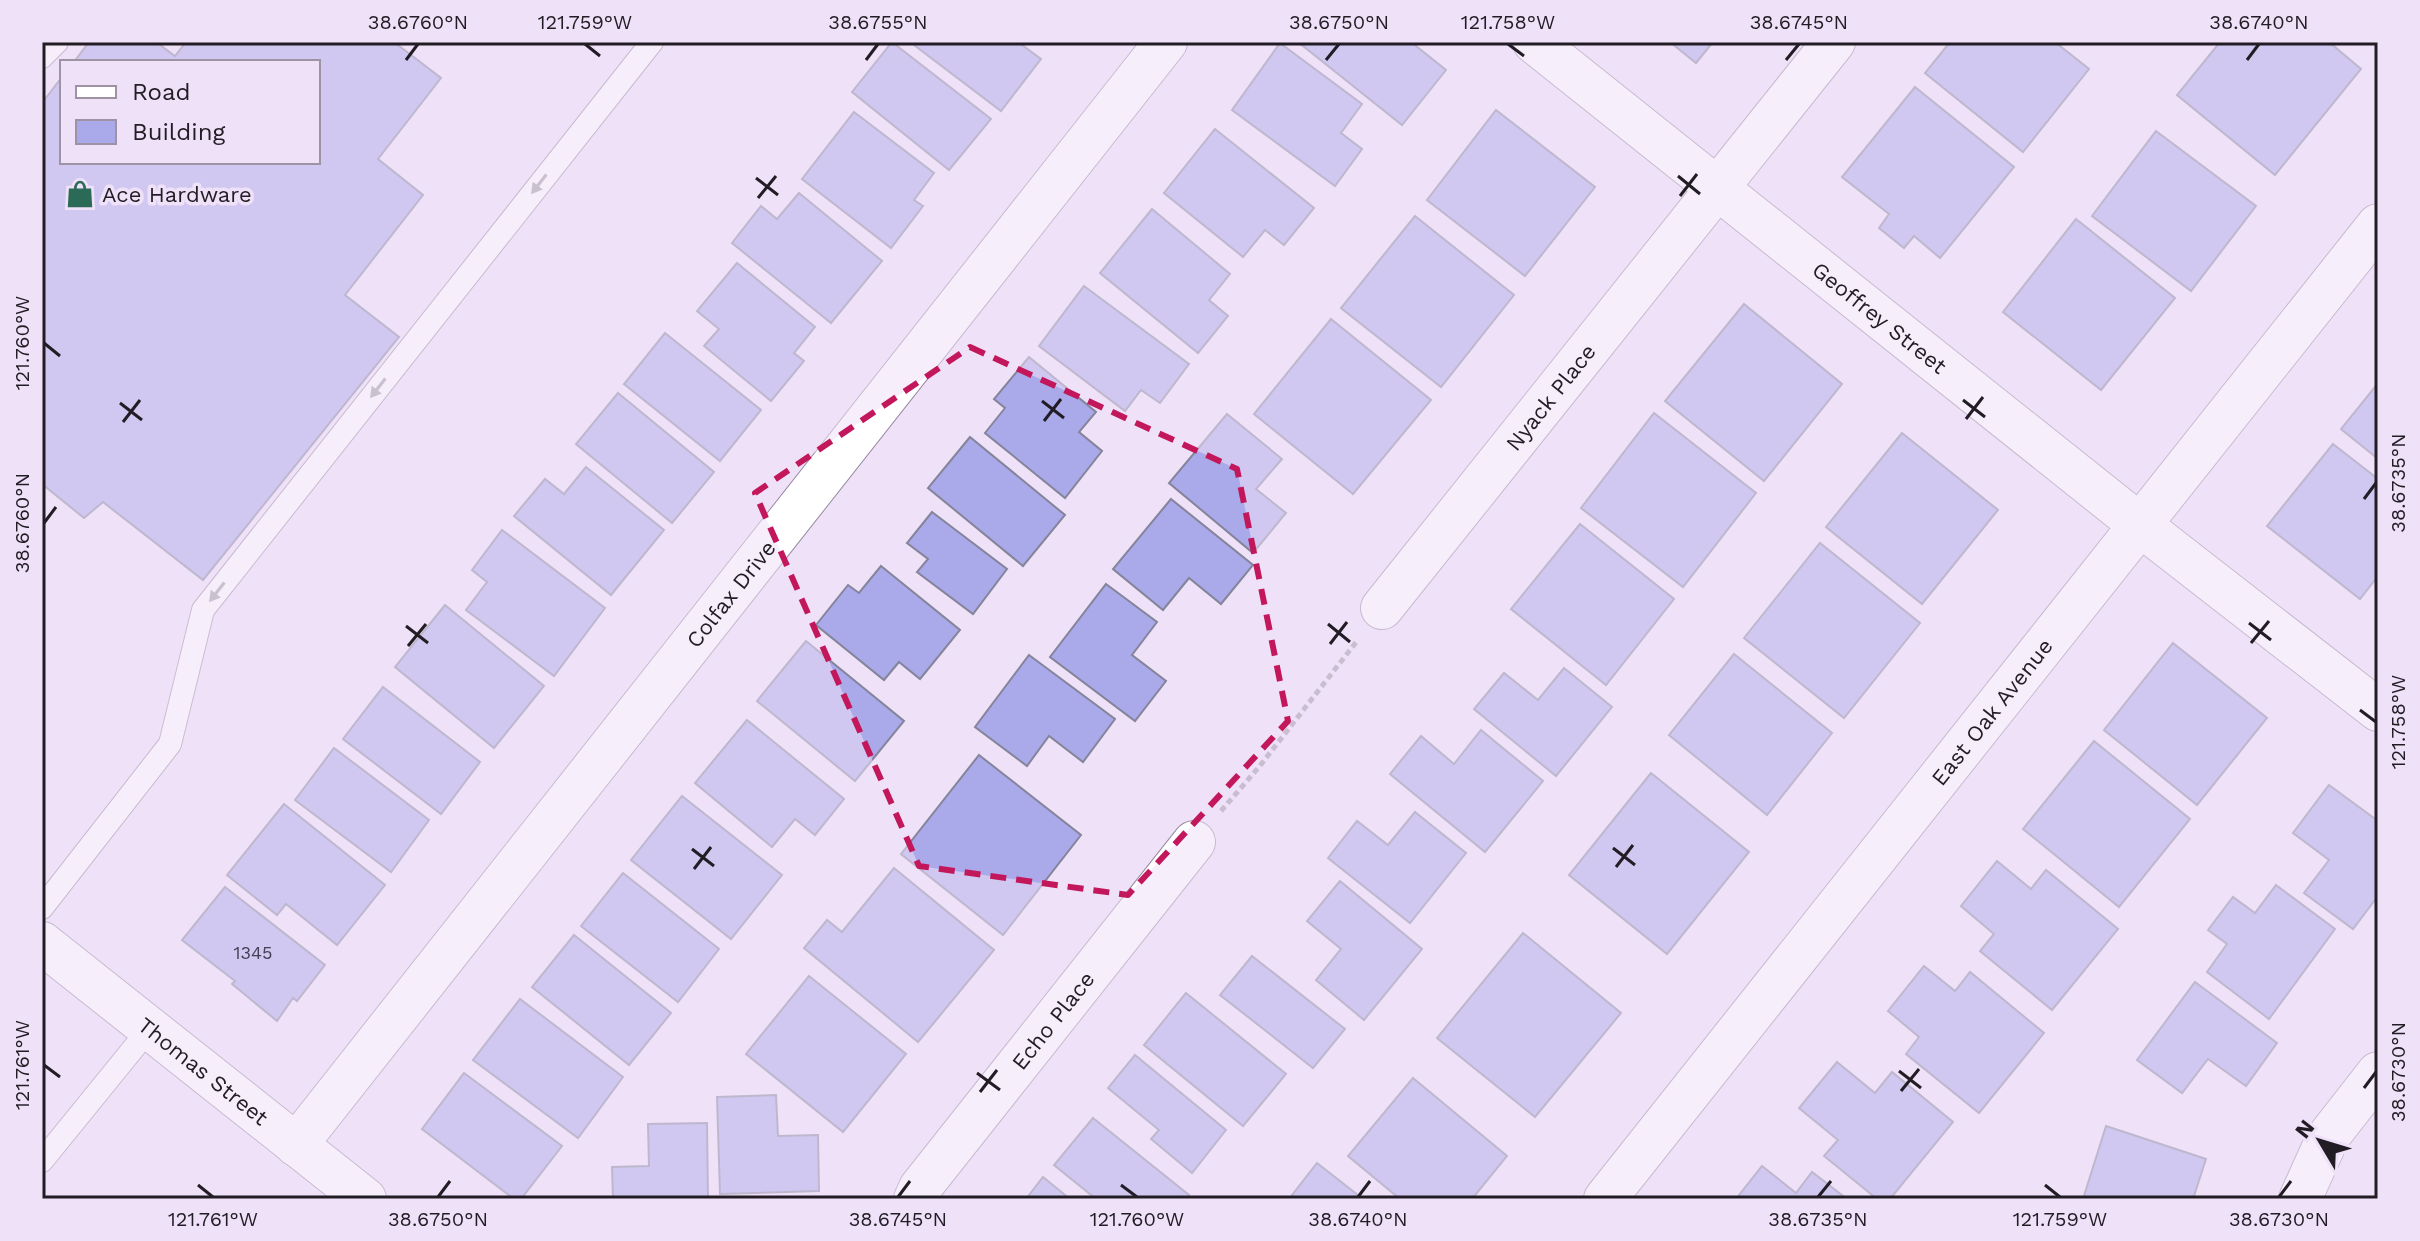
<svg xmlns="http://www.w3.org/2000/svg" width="2420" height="1241" viewBox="0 0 2420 1241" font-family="'Work Sans',sans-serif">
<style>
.building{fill:#aaa9e9;stroke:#84849b;stroke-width:2}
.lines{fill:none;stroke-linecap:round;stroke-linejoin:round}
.lane-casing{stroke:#988ba0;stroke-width:24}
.street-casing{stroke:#988ba0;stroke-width:44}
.path{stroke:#9b90a1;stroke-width:5;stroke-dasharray:6 4;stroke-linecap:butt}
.lane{stroke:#fff;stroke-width:22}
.street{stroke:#fff;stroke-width:42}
.oneway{fill:#9c999d}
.marked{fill:none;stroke:#c2185b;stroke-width:6;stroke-dasharray:16 10;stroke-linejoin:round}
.ticks{fill:none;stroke:#221d25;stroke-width:3}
.labels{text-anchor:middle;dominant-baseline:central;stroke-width:7;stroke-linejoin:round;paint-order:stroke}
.number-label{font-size:18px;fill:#444056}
.poi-label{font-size:22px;fill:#221d25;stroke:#efe1f8;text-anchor:start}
.street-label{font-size:22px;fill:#221d25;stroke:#efe1f8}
.neatline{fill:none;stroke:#221d25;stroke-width:3}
.ticks-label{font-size:20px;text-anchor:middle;fill:#221d25}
</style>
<rect width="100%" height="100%" fill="#efe1f8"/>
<g class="building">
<polygon points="89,42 156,42 175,56 186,42 394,42 441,78 378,159 423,195 345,295 399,337 203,580 103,502 84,518 42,484 42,103 62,77 62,162 318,162 318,62 74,62"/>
<polygon points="892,42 991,119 949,170 852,92"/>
<polygon points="910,42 1018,42 1041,59 1001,111"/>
<polygon points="1298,42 1411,42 1446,70 1402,125"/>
<polygon points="1670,42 1713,42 1696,63"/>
<polygon points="1950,42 2055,42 2089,69 2023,152 1925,73"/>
<polygon points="2220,42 2329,42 2361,69 2275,175 2177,95"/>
<polygon points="1280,43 1362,104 1341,133 1362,149 1335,186 1232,110"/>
<polygon points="1915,87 2014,167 1940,258 1914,236 1904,248 1879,228 1889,214 1842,177"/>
<polygon points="1496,110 1595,187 1525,276 1427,200"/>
<polygon points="854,112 934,173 914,200 923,206 891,248 802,179"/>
<polygon points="1215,129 1314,208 1284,245 1265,230 1243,257 1164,193"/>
<polygon points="2156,131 2256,206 2191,291 2092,216"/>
<polygon points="799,193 882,261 831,323 732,243 761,206 777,219"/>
<polygon points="1152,209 1230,274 1209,300 1228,316 1198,353 1100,273"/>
<polygon points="1415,216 1514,295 1441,387 1341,308"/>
<polygon points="2076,219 2175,298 2101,390 2003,312"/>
<polygon points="737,263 815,327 794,353 804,361 771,401 704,346 719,329 697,311"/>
<polygon points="1084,286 1189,364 1160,403 1141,390 1125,411 1039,346"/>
<polygon points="1744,304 1842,384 1764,481 1665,401"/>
<polygon points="1331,319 1431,400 1353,494 1254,414"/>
<polygon points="665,333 761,410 720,461 624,384"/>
<polygon points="1029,357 1096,412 1079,432 1102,451 1065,498 985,433 1005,408 994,399"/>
<polygon points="2378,383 2378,459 2341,429"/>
<polygon points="618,393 714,472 672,523 576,444"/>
<polygon points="1654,413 1756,493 1683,587 1581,508"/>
<polygon points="1227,414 1282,459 1256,489 1286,513 1253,553 1169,483"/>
<polygon points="1902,433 1998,510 1922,604 1826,527"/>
<polygon points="970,437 1065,515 1023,566 928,488"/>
<polygon points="2333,444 2378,479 2378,576 2360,599 2267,526"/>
<polygon points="586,467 664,530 611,595 514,516 545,479 564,494"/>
<polygon points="1171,499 1253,565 1221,604 1189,578 1163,610 1113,569"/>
<polygon points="932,512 1007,569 973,614 917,572 928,559 907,543"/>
<polygon points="1580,524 1674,599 1606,685 1511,609"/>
<polygon points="502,530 605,608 554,676 466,610 487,582 472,570"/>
<polygon points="1820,543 1920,623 1844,718 1744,638"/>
<polygon points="881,566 960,630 920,679 899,662 884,680 816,625 848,585 859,593"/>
<polygon points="1106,584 1157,622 1132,655 1166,681 1135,721 1050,657"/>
<polygon points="445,605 544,686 494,748 395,667"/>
<polygon points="806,641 904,721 855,781 757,701"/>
<polygon points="2173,643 2267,718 2197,805 2104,730"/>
<polygon points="1734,654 1832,733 1767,815 1669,735"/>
<polygon points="1029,655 1115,719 1083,762 1049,736 1027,766 975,727"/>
<polygon points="1564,668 1612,707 1556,776 1474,709 1504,673 1538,700"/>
<polygon points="383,687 480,762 441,814 343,739"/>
<polygon points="747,720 844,799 815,835 795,819 772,847 695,783"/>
<polygon points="1481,730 1543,781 1485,852 1390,774 1421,736 1454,764"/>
<polygon points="2094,741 2190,819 2119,907 2023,829"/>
<polygon points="334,748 429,820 391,872 295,800"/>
<polygon points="979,755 1081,835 1003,935 901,854"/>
<polygon points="1651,773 1749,852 1667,954 1569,875"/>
<polygon points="2329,785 2378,821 2378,896 2353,929 2304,893 2329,860 2293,833"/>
<polygon points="682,796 782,875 731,939 631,860"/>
<polygon points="284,804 385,885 337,945 286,904 277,915 227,875"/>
<polygon points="1415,812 1466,853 1410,923 1328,858 1357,821 1388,845"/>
<polygon points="1997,861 2031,889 2046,870 2118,929 2052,1010 1980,951 1994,934 1961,906"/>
<polygon points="894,868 994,950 918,1042 804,948 827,920 842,932"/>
<polygon points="623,873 719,949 678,1002 581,926"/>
<polygon points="1340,881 1422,949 1364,1020 1316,980 1341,949 1307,921"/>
<polygon points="2276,885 2335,929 2269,1019 2207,972 2227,944 2208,930 2233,897 2255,913"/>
<polygon points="225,887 325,965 297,1001 293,998 277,1021 232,984 235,981 182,940"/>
<polygon points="1523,933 1621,1013 1535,1117 1437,1038"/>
<polygon points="574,935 671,1013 629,1065 532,987"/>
<polygon points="1252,956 1345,1029 1313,1068 1220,995"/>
<polygon points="1924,966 1955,991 1970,972 2044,1033 1979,1113 1906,1054 1919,1037 1888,1011"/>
<polygon points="809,976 906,1054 843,1132 746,1054"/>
<polygon points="2195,982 2277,1043 2246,1086 2208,1059 2182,1093 2137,1060"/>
<polygon points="1186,993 1286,1074 1243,1126 1144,1045"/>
<polygon points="520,999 623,1077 578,1138 473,1060"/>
<polygon points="1135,1055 1226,1130 1192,1173 1151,1139 1159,1130 1108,1088"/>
<polygon points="1837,1062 1875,1093 1892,1072 1953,1122 1890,1199 1877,1199 1824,1156 1838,1140 1799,1108"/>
<polygon points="464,1073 562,1146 521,1199 514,1199 422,1129"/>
<polygon points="1413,1078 1507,1156 1472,1199 1400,1199 1348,1156"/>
<polygon points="776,1095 778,1136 818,1135 819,1191 720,1194 717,1097"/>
<polygon points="1093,1118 1189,1195 1186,1199 1096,1199 1054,1165"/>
<polygon points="707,1123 708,1199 613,1199 612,1167 649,1166 648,1124"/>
<polygon points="2106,1126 2206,1159 2193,1199 2083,1199"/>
<polygon points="1317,1163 1363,1199 1289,1199"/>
<polygon points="1762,1166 1796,1193 1812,1172 1847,1199 1736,1199"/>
<polygon points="1043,1177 1070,1199 1026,1199"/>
</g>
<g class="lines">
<defs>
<g id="lane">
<polyline points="42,57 57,42"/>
<polyline points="42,908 170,744 203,610 652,42"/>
<polyline points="42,1161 150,1028"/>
</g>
<g id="street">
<path id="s1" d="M1534 42 2140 525 2378 710"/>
<path id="s2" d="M1382 608 1834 42"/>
<path id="s3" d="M42 943 365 1199"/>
<path id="s4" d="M296 1145 1166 42"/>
<path id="s5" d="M915 1199 920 1188 1194 842"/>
<path id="s6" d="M1605 1199 2378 225"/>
<polyline points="2300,1199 2328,1137 2378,1073"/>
</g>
</defs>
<use href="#lane" class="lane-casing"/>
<use href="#street" class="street-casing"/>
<polyline class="path" points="1221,811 1259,767 1357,641"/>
<use href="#lane" class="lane"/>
<use href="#street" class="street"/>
</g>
<defs><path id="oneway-solid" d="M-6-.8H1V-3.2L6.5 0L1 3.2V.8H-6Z" transform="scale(2)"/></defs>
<g class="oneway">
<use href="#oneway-solid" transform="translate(539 184) rotate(128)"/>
<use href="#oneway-solid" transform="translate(378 388) rotate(128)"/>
<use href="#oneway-solid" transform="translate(217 592) rotate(128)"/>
</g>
<path d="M0 0H2420V1241H0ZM970 347 1237 469 1288 721 1128 895 919 866 755 493Z" fill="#efe1f8" fill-opacity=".55" fill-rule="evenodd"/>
<path class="marked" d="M970 347 1237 469 1288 721 1128 895 919 866 755 493Z"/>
<path class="ticks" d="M585 44 600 56M1508 44 1524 56M406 60 418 44M866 60 878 44M1326 60 1339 44M1786 60 1799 44M2247 60 2259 44M1678 176 1700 194M756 178 778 195M1680 196 1697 174M758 198 776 176M44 343 60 356M1963 400 1985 417M1042 401 1064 418M120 403 142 420M1966 419 1983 397M1044 421 1061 399M123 422 140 400M2364 499 2376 483M44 523 56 507M2249 623 2271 640M1328 624 1350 642M406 626 428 643M2251 643 2269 621M1330 644 1347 622M408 646 426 624M2360 710 2376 722M1613 848 1635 865M692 849 714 866M1616 867 1633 845M694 869 711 847M44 1065 60 1077M1899 1071 1921 1088M977 1073 1000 1090M2364 1088 2376 1072M1901 1091 1919 1069M980 1092 997 1070M198 1185 213 1197M1121 1185 1137 1197M2045 1185 2060 1197M438 1197 450 1181M898 1197 910 1181M1358 1197 1370 1181M1818 1197 1831 1181M2279 1197 2291 1181"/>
<defs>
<symbol id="shop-bare" viewBox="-9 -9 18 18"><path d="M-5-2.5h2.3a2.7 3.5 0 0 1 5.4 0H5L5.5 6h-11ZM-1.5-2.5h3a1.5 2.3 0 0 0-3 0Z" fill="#2b6a57" stroke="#efe1f8" stroke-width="2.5" paint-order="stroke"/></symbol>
</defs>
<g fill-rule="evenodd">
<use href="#shop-bare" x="60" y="174" width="40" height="40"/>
</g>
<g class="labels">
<g class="number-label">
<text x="253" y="952">1345</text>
</g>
<g class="poi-label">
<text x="102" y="194">Ace Hardware</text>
</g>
<g class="street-label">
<text stroke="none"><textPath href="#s1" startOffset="442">Geoffrey Street</textPath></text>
<text stroke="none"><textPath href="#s2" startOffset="270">Nyack Place</textPath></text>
<text stroke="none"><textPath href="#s4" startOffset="702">Colfax Drive</textPath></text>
<text stroke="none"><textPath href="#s6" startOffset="622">East Oak Avenue</textPath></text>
<text stroke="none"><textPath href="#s5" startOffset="226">Echo Place</textPath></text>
<text stroke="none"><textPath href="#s3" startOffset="206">Thomas Street</textPath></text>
</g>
</g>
<rect width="2420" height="1241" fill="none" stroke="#efe1f8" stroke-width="88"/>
<rect x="60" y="60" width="260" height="104" fill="#efe1f8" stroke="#9d93a4" stroke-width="2"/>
<rect x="76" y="86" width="40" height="12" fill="#ffffff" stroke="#9d93a4" stroke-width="2"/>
<text x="132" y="100" font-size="24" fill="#221d25">Road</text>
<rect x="76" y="120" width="40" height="24" fill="#aaa9e9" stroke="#9d93a4" stroke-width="2"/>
<text x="132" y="140" font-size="24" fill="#221d25">Building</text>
<g transform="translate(2320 1141) rotate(308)" stroke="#efe1f8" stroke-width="6" paint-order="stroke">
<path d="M0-6L14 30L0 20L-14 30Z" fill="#221d25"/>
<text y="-12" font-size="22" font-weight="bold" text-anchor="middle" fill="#221d25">N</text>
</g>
<rect x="44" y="44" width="2332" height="1153" class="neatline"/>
<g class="ticks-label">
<text x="418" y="29">38.6760°N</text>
<text x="585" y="29">121.759°W</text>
<text x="878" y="29">38.6755°N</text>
<text x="1339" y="29">38.6750°N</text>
<text x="1508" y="29">121.758°W</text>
<text x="1799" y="29">38.6745°N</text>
<text x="2259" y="29">38.6740°N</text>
<text transform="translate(22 343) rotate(-90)" y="7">121.760°W</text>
<text transform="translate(2398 483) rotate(-90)" y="7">38.6735°N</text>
<text transform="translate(22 523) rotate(-90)" y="7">38.6760°N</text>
<text transform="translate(2398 722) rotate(-90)" y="7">121.758°W</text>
<text transform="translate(22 1065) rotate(-90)" y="7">121.761°W</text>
<text transform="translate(2398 1072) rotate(-90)" y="7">38.6730°N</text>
<text x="213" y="1226">121.761°W</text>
<text x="438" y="1226">38.6750°N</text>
<text x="898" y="1226">38.6745°N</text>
<text x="1137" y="1226">121.760°W</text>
<text x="1358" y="1226">38.6740°N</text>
<text x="1818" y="1226">38.6735°N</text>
<text x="2060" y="1226">121.759°W</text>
<text x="2279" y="1226">38.6730°N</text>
</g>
</svg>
